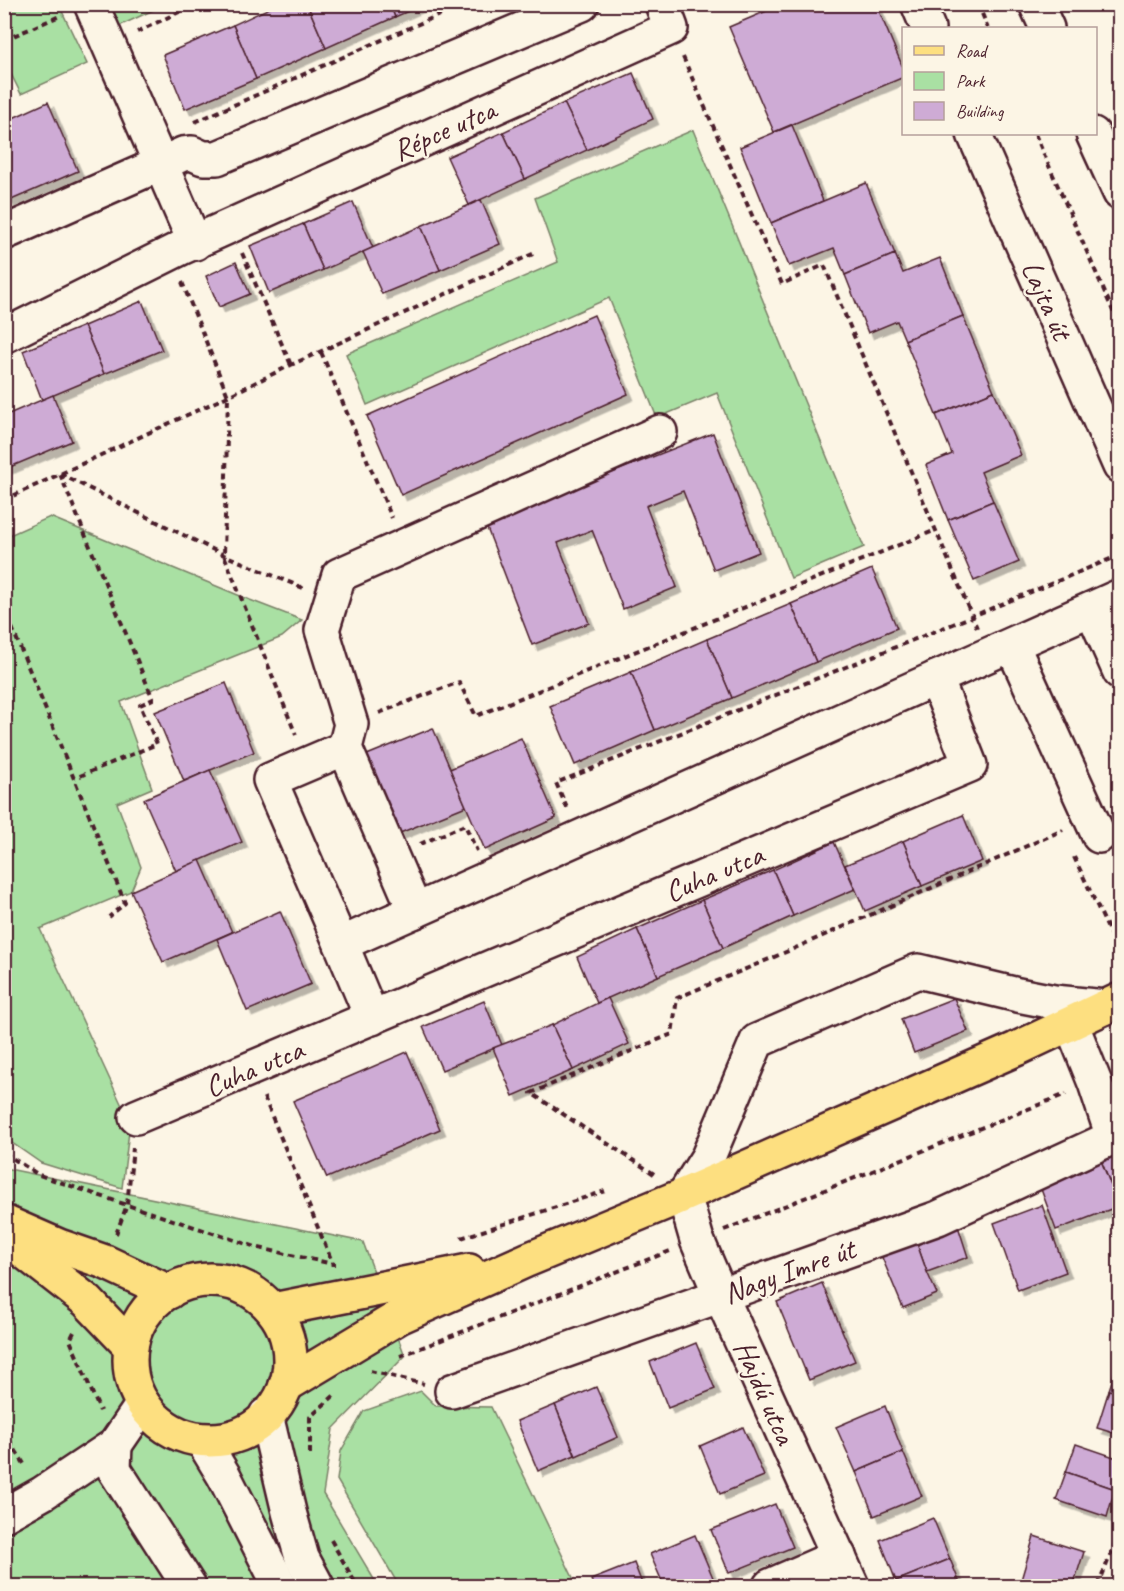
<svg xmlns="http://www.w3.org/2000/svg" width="1124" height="1591" viewBox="0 0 1124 1591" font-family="Caveat,sans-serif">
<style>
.green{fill:#a9e0a3;stroke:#7a8067;stroke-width:1.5}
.building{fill:#ceabd5;stroke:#4a1f2b;stroke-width:1.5;filter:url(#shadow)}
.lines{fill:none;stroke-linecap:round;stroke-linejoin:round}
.minor-casing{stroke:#4a1f2b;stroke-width:38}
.major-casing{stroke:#4a1f2b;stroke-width:38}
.path{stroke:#4a1f2b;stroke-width:4;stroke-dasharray:6 4.5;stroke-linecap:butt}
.minor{stroke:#fcf5e5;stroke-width:33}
.major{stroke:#fddf80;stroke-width:33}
.labels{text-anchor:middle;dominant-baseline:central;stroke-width:5;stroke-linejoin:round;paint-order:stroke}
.street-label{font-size:30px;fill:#4a1f2b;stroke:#fcf5e5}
</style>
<defs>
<filter id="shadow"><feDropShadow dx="5.5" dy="5.5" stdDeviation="0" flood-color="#0004"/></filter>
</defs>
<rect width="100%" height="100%" fill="#fcf5e5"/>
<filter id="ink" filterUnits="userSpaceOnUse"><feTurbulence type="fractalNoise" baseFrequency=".0167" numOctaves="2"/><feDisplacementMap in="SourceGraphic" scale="12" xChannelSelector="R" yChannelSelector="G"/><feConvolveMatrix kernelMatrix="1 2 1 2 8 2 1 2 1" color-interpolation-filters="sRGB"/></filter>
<g filter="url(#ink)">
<g class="green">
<polygon points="4,5 59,5 87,64 21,94 5,62"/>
<polygon points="107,5 164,5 117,27"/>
<polygon points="693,130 864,547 791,578 717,393 657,418 609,298 367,405 346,354 558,262 535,198"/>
<polygon points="50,517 250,600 302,620 282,637 121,702 152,788 117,803 141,867 131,891 40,929 130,1123 122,1188 41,1163 5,1138 5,537"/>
<polygon points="4,1168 363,1242 405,1356 333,1429 323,1494 378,1586 5,1586"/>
<polygon points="421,1391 436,1406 491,1407 577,1586 399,1586 337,1480 341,1451 364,1411"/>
</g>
<g class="building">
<polygon points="278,4 307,4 326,48 256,79 233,25"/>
<polygon points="307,4 390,4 395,17 326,48"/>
<polygon points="390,4 424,4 395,17"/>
<polygon points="783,4 876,4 904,70 904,77 774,132 729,27"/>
<polygon points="233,25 256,79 185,109 163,55"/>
<polygon points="633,73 653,119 587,150 564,103"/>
<polygon points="48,102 78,171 9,201 4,192 4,122"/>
<polygon points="564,103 587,150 525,179 503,132"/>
<polygon points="792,125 823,201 771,223 740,147"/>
<polygon points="503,132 525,179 469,205 447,157"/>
<polygon points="866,183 895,254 845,275 834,248 789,266 771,223"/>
<polygon points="481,200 500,244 440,270 421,226"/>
<polygon points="353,202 373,248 323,270 303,224"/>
<polygon points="303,224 323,270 269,293 250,246"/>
<polygon points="421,226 440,270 382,294 363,252"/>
<polygon points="895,254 903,273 940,258 963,316 905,340 897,321 868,333 845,275"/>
<polygon points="236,262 250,294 219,307 206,276"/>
<polygon points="142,301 162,350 104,374 84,326"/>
<polygon points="594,315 628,394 401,495 367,416"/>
<polygon points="963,316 994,391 936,415 905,340"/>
<polygon points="84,326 104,374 42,400 23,351"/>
<polygon points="994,391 1021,455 981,472 993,501 948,520 926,465 952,454 936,415"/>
<polygon points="53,395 72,441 10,467 4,453 4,416"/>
<polygon points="713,433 759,552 714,570 683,491 646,506 677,587 623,609 592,530 558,543 589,623 532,645 485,523"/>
<polygon points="4,453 10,467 4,469"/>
<polygon points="993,501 1019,562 974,581 948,520"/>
<polygon points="872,569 897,628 816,662 791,604"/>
<polygon points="791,604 816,662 732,698 707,639"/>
<polygon points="707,639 732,698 655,730 631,672"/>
<polygon points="631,672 655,730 575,765 550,706"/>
<polygon points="226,683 254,752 184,781 155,712"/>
<polygon points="433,728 466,806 400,833 367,755"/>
<polygon points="521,738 556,818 485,850 450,769"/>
<polygon points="210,770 242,842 176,871 144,799"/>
<polygon points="963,815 982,861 922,886 903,841"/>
<polygon points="903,841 922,886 865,911 845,865"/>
<polygon points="834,842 855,889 793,916 773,870"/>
<polygon points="200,860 232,932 163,962 131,891"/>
<polygon points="773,870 793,916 723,948 702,900"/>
<polygon points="702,900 723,948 658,976 637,929"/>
<polygon points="280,911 311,984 247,1011 217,939"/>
<polygon points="637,929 658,976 597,1003 577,957"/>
<polygon points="608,998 629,1044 573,1070 552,1025"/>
<polygon points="954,998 968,1031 914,1053 901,1019"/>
<polygon points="484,1001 502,1045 442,1070 423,1027"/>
<polygon points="552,1025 573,1070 513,1096 493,1048"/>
<polygon points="407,1052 440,1129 327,1178 293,1101"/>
<polygon points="1120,1151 1120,1206 1119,1206 1100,1158"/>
<polygon points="1100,1158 1119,1206 1056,1230 1038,1181"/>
<polygon points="1042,1205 1066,1272 1018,1290 994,1223"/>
<polygon points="958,1226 968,1257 927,1272 916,1241"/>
<polygon points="916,1241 927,1272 937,1294 903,1308 881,1255"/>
<polygon points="822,1283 855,1361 809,1380 777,1302"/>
<polygon points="696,1343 715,1389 668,1408 650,1362"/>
<polygon points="1120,1356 1120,1393 1109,1390"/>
<polygon points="596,1387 618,1437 576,1456 555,1405"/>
<polygon points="1109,1390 1120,1393 1120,1435 1097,1428"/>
<polygon points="555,1405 575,1455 538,1471 517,1421"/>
<polygon points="885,1406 903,1452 856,1472 836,1427"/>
<polygon points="743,1427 764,1476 720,1494 700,1446"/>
<polygon points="1076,1444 1120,1459 1120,1477 1115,1489 1066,1472"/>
<polygon points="903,1452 922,1496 874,1516 856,1472"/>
<polygon points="1066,1472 1115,1489 1107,1517 1056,1500"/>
<polygon points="775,1504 793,1547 729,1573 711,1530"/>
<polygon points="933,1518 950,1559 896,1581 880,1540"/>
<polygon points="695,1535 714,1580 698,1586 664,1586 650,1554"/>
<polygon points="1034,1536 1084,1552 1073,1586 1040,1586 1021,1580"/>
<polygon points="950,1559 961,1586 899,1586 896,1581"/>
<polygon points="634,1563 643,1586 594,1586 591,1580"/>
<polygon points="1021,1580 1040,1586 1019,1586"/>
</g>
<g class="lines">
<defs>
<g id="minor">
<polyline points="91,4 195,243"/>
<polyline points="918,4 928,28"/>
<polyline points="1036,4 1047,28"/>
<polyline points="974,134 1120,466"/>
<polyline points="1093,134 1120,193"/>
<polyline points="4,233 183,154 192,153 203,158 217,158 582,4"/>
<polyline points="4,336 181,248 671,28 662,4"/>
<polyline points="1092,609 1120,672"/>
<polyline points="1012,645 1099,836"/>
<polyline points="415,911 345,748 351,724 322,630 339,575 660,432"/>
<polyline points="341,944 270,780 345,748"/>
<polyline points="372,1018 341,944 1120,596"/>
<polyline points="1071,1023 1095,1083 1113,1137"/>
<polyline points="136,1117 970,765 936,678"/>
<polyline points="452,1391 938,1218 1120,1134"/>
<polyline points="266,1415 289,1512 302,1558 317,1586"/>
<polyline points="204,1443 224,1476 280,1586"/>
<polyline points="115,1445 114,1469 189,1586"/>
<polyline points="4,1515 43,1493 115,1445 143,1404"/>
<polyline points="770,1586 839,1556"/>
<polyline points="852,1586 721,1296 697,1240 684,1195 708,1157 757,1041 918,971 1018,995 1054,1002 1106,1007"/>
</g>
<g id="major">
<polyline points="4,1222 59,1246 105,1262 169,1292"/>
<polyline points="4,1236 87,1301 131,1347"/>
<circle cx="210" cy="1360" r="80"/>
<polyline points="273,1310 469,1271"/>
<polyline points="286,1385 399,1317 527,1260 684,1195 1016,1049 1120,1000"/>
</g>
</defs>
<use href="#minor" class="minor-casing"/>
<use href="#major" class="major-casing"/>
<g class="path">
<polyline points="978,4 988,28"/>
<polyline points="137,32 196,4"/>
<polyline points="4,40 62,15"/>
<polyline points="683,57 782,284 824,265 977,628"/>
<polyline points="195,122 464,4"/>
<polyline points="1035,134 1120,327"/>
<polyline points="242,253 291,365"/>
<polyline points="182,282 228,396 224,555 296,735"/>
<polyline points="321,352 392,518"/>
<polyline points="60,474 153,699 140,705 157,744 75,778"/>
<polyline points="60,474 224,555 303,588"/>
<polyline points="4,500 228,396 291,365 535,253"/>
<polyline points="4,608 125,903 109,917"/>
<polyline points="379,713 459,682 476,716 936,530"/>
<polyline points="567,808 556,783 973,616 1120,555"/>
<polyline points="420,844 465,825 477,851"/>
<polyline points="1074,857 1120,954"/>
<polyline points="264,1097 333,1264 336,1264"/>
<polyline points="4,1153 39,1175 127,1205 259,1248 333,1264 333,1266"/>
<polyline points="654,1174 531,1093 672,1034 677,998 793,949 1063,830"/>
<polyline points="724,1230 1066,1094"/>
<polyline points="116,1234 127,1205 133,1148"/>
<polyline points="461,1238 605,1191"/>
<polyline points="74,1332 70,1340 100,1411"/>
<polyline points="400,1356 670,1251"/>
<polyline points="370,1371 424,1384"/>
<polyline points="4,1432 26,1467"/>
<polyline points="310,1454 310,1417 337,1393"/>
<polyline points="331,1540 357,1586"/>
<polyline points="1098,1586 1120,1531"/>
</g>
<use href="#minor" class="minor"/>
<use href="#major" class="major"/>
</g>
</g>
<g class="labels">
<g class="street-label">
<text transform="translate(444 130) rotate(-24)">Répce utca</text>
<text transform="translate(1047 300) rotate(66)">Lajta út</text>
<text transform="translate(714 873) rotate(-23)">Cuha utca</text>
<text transform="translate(254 1068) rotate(-23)">Cuha utca</text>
<text transform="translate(789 1271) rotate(-20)">Nagy Imre út</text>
<text transform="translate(765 1392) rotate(66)">Hajdú utca</text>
</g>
</g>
<rect width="1124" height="1591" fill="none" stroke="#fcf5e5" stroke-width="24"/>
<rect x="12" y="12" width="1100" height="1567" fill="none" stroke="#4a1f2b" stroke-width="2" filter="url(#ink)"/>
<rect x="902" y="27" width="195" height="108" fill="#fcf5e5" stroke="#b59f9b" stroke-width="1.5"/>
<rect x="914" y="46" width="30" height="9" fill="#fddf80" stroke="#b59f9b" stroke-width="1.5"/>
<text x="956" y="57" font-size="18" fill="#4a1f2b">Road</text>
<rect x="914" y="72" width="30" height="18" fill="#a9e0a3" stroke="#b59f9b" stroke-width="1.5"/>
<text x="956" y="87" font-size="18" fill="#4a1f2b">Park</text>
<rect x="914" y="102" width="30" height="18" fill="#ceabd5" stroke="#b59f9b" stroke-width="1.5"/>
<text x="956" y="117" font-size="18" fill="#4a1f2b">Building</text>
</svg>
